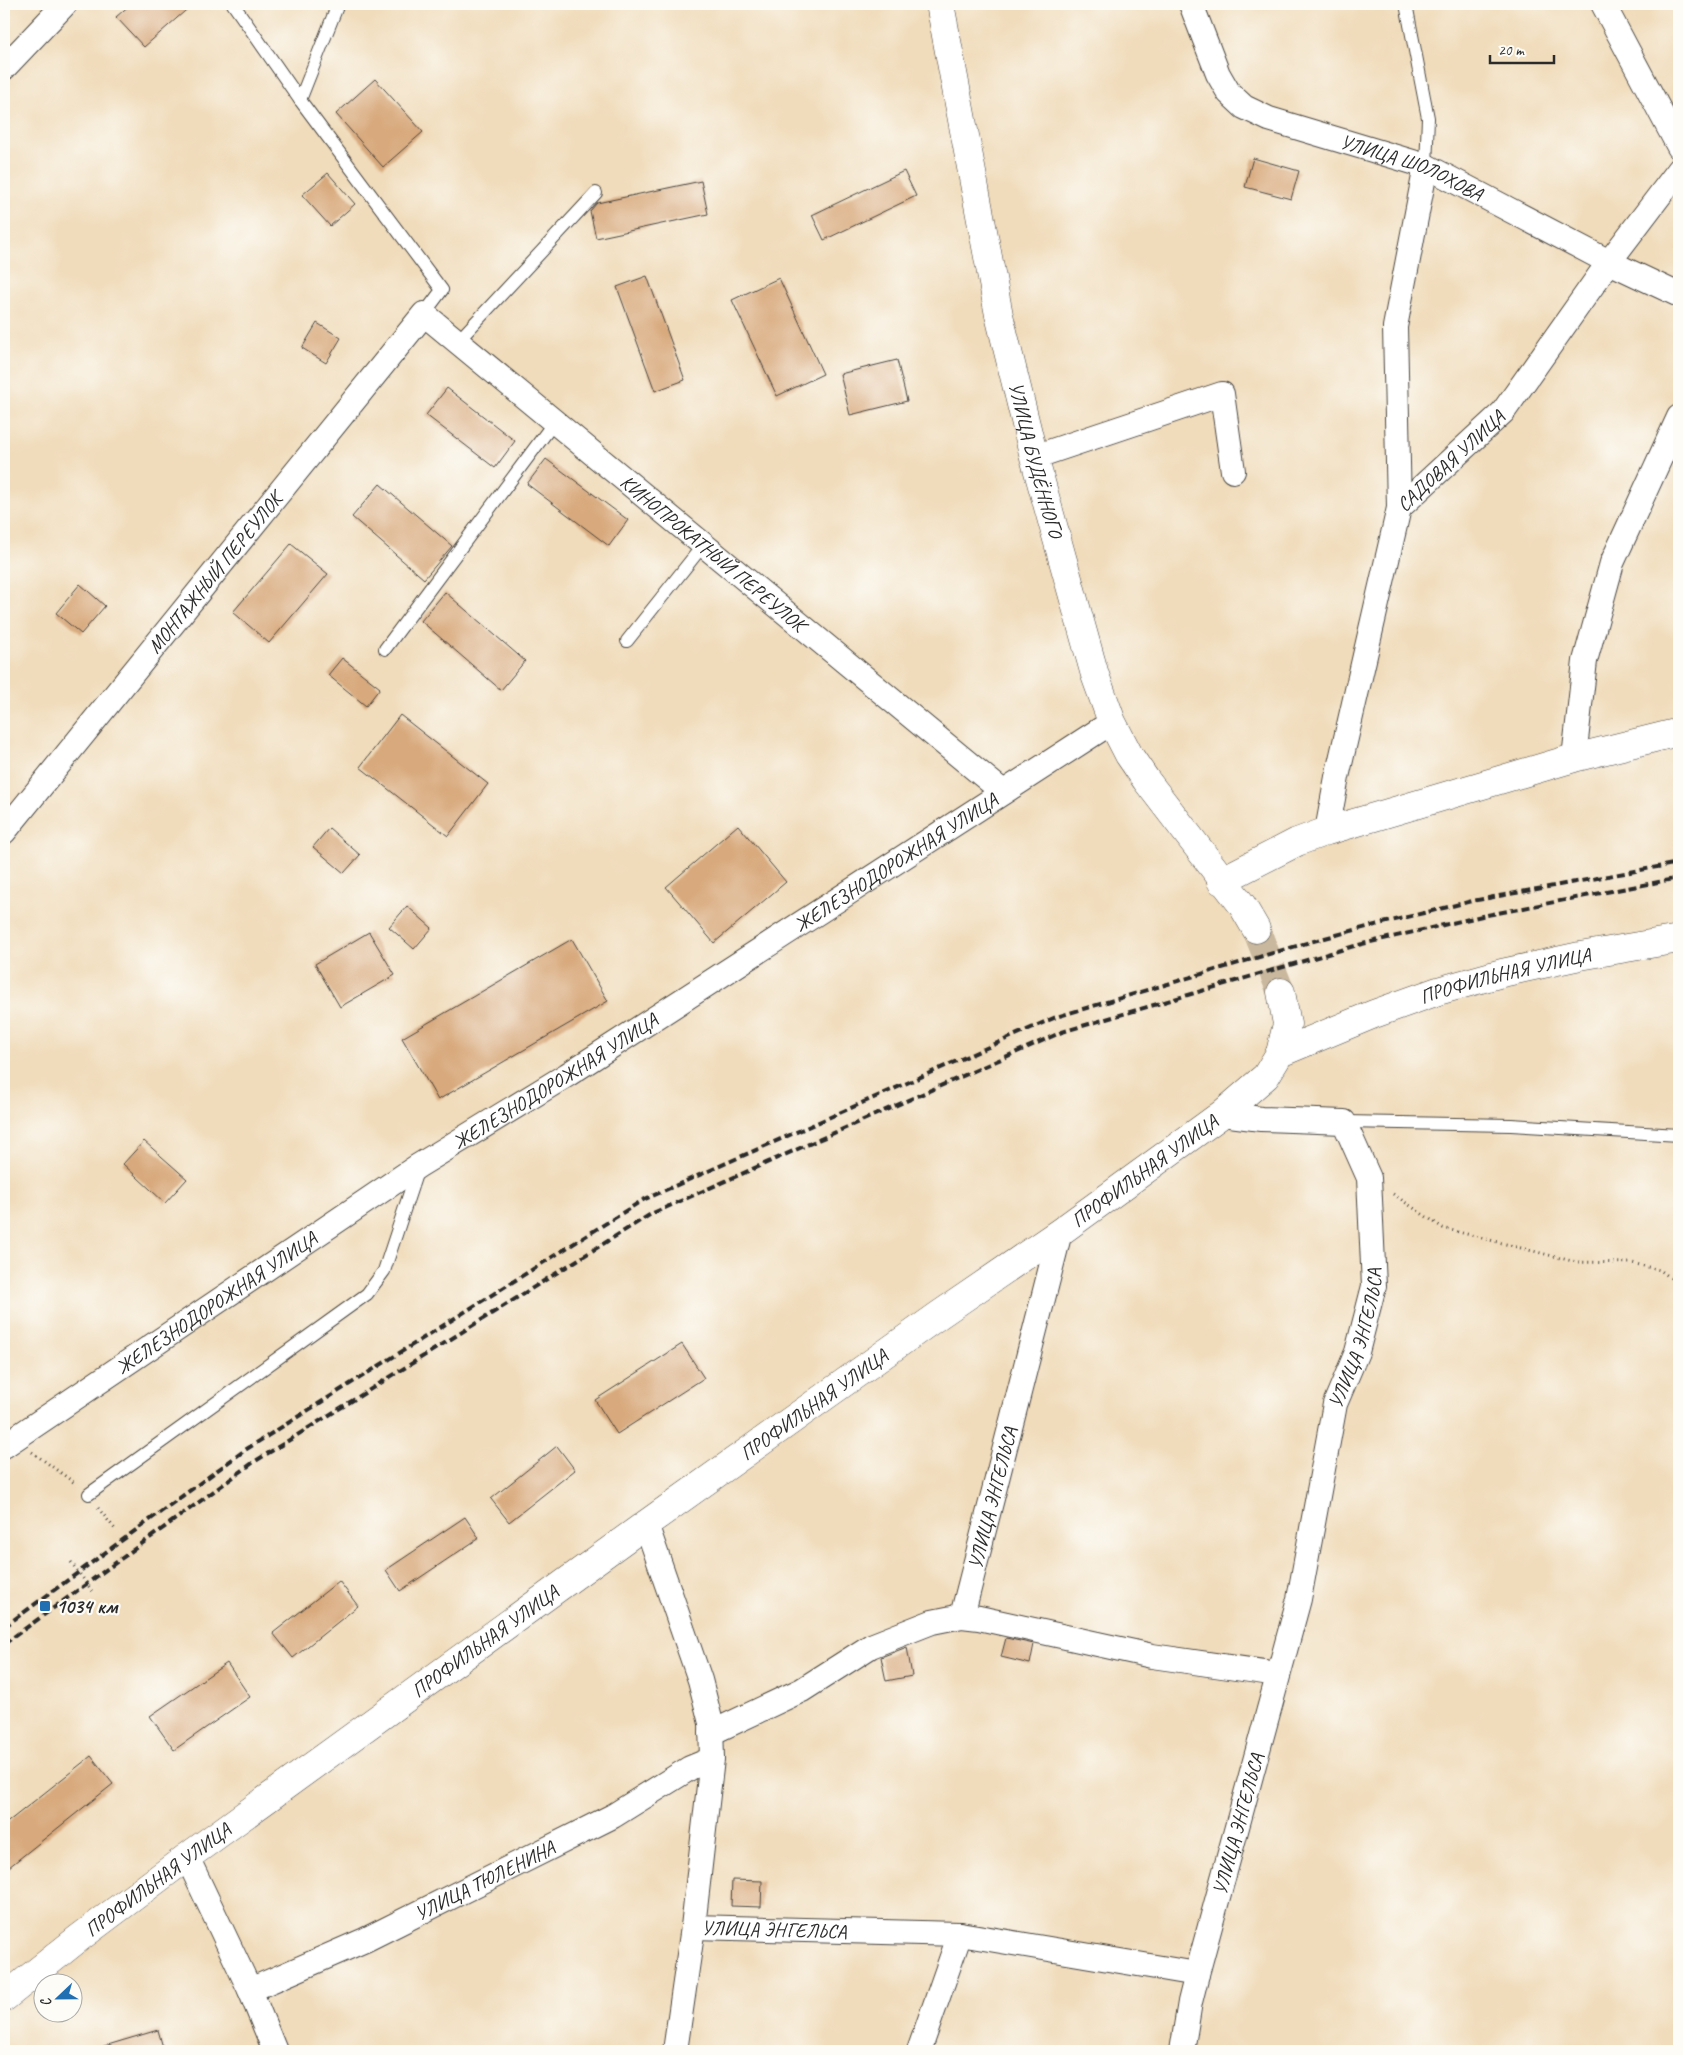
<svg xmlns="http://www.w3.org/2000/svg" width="1683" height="2055" viewBox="0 0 1683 2055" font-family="Caveat,sans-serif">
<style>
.building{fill:#d8a97c}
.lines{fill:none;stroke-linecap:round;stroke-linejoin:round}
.secondary-tunnel{stroke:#c9b89d;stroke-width:28;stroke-dasharray:28 14;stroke-linecap:butt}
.lane-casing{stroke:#494540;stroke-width:14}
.street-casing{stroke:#494540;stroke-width:26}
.secondary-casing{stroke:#494540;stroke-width:29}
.path{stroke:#494540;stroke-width:3;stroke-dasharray:1 4;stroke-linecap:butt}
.lane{stroke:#fff;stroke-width:12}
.street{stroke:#fff;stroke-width:24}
.secondary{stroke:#fff;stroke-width:28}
.rail{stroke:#2b2b2b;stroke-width:4;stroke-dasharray:8 4;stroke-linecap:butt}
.poi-dot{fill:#1f6fb2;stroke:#fdfcf7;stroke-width:2}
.labels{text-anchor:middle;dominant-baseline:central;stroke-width:4.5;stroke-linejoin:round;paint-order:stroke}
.street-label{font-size:20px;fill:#2b2b2b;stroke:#fdfcf7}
.poi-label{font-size:20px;font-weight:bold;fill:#2b2b2b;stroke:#fdfcf7;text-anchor:start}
</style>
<rect width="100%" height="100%" fill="#fdfcf7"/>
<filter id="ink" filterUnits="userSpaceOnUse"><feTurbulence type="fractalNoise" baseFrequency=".02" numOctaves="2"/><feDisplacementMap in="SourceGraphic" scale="10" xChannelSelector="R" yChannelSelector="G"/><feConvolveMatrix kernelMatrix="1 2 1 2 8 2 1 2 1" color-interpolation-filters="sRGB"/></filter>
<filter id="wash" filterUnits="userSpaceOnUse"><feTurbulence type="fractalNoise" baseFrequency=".0096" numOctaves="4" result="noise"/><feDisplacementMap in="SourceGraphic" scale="20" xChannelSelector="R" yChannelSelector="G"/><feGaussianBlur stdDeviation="1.12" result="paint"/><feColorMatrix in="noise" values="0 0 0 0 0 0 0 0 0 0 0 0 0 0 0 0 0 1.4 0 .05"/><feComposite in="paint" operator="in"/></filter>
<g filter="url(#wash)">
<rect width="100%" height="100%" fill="#f0dbba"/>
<g id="blocks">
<g class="building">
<polygon points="131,4 193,4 144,47 116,17"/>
<polygon points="375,79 423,132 383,167 336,114"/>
<polygon points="1253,158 1299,171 1291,199 1245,187"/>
<polygon points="904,171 916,196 824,240 812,215"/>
<polygon points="328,173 355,204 330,226 302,195"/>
<polygon points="701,181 708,214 596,238 590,211 597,203"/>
<polygon points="647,276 685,380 655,391 617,287"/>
<polygon points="779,278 823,374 777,396 732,300"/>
<polygon points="317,323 341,338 326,363 302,348"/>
<polygon points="897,360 907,401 850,415 840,374"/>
<polygon points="447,388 515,441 495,468 426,415"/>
<polygon points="546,459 628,520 609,546 527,484"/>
<polygon points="380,484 452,546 424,579 352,517"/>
<polygon points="291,544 328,574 269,643 233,612"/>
<polygon points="80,584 105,606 81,634 56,613"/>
<polygon points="445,592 525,661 501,690 421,621"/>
<polygon points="342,658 380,688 366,706 328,675"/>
<polygon points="400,715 488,784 448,836 360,767"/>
<polygon points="738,825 786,882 714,943 666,887"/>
<polygon points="329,828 360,855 344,873 313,847"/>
<polygon points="407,906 432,928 414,949 389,927"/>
<polygon points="369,932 395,975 340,1007 315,964"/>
<polygon points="572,939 608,1001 438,1100 402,1038"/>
<polygon points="144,1141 187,1179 165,1203 123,1164"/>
<polygon points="682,1344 704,1378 617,1434 595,1400"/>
<polygon points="557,1446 575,1470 509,1522 491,1499"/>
<polygon points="465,1517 479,1538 400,1591 386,1570"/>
<polygon points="339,1581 358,1606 293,1658 273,1633"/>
<polygon points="1006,1638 1034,1644 1030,1664 1001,1657"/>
<polygon points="907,1647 912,1676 886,1681 881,1657"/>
<polygon points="227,1663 250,1697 174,1750 150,1716"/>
<polygon points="91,1756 113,1784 4,1871 4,1825"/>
<polygon points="732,1880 762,1881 761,1907 731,1906"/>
<polygon points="158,2030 164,2051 102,2051 101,2047"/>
</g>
</g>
</g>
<g filter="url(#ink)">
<use href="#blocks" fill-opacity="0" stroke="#494540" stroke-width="1"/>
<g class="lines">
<polyline class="secondary-tunnel" points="1256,929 1281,992"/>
<defs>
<g id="lane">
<polyline points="233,4 300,100 442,290 424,314"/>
<polyline points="1406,4 1428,118 1426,166"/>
<polyline points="300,100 338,4"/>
<polyline points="458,341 596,193"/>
<polyline points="627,641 704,544"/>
<polyline points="385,649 555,421"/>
<polyline points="1344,1122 1511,1125 1679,1135"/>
<polyline points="89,1494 367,1294 384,1271 418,1168"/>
</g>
<g id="street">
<path id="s1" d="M1191 4 1218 74 1229 93 1244 107 1269 119 1426 166 1609 262 1679 295"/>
<polyline points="1603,4 1679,147"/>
<polyline points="4,68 65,4"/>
<polyline points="1034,457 1222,394 1233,471"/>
<polyline points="1399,508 1395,327 1426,166"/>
<polyline points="1574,758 1585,661 1612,563 1679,417"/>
<path id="s2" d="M1327 831 1337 777 1399 508 1503 412 1609 262 1679 170"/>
<path id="s3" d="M4 832 424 314 1003 792"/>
<path id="s4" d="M4 1446 418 1166 567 1075 1112 722"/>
<polyline points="646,1524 700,1680 711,1723 712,1759 693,1927 675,2051"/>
<path id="s5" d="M962 1616 1060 1232"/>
<polyline points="711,1733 802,1690 871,1646 932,1622 962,1616 979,1618 1152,1656 1278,1674"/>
<polyline points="187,1857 250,1990 275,2051"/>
<path id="s6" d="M693 1927 960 1934 1197 1974"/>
<path id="s7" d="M250 1990 365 1940 613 1816 690 1768 712 1759"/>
<polyline points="919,2051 960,1934"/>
<path id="s8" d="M1182 2051 1190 2002 1197 1974 1299 1599 1335 1404 1357 1352 1374 1286 1369 1178 1344 1122 1261 1119 1222 1114"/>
</g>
<g id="secondary">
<path id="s9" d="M940 4 999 315 1034 457 1095 675 1112 722 1129 755 1146 780 1242 905 1256 929"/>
<polyline points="1221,881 1297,842 1327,831 1574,758 1679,732"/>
<polyline points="1280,1053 1287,1024 1281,992"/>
<path id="s10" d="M4 1998 79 1938 187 1857 646 1524 939 1315 1060 1232 1222 1114 1266 1076 1280 1053 1374 1014 1438 991 1502 973 1580 956 1679 939"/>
</g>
</defs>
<use href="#lane" class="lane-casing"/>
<use href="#street" class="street-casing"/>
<use href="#secondary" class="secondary-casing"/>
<g class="path">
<polyline points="1393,1194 1443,1228 1576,1262 1632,1263 1660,1270 1679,1284"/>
<polyline points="32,1452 76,1484"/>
<polyline points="98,1508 115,1529"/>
<polyline points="71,1562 93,1592"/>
</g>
<use href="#lane" class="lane"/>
<use href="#street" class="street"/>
<use href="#secondary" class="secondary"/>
<g class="rail">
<polyline points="4,1627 245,1450 643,1200 1056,1017 1310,942 1355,930 1472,901 1679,863"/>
<polyline points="4,1644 254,1462 651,1214 1062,1032 1358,945 1482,916 1679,878"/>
</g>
</g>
</g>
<rect class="poi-dot" x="39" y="1600" width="12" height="12" rx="2.5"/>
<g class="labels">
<g class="street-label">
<text stroke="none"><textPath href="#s1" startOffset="296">УЛИЦА ШОЛОХОВА</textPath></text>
<text stroke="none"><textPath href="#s9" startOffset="466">УЛИЦА БУДЁННОГО</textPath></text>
<text stroke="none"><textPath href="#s2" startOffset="401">САДОВАЯ УЛИЦА</textPath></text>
<text stroke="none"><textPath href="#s3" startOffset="1042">КИНОПРОКАТНЫЙ ПЕРЕУЛОК</textPath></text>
<text stroke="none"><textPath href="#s3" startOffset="334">МОНТАЖНЫЙ ПЕРЕУЛОК</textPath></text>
<text stroke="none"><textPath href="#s4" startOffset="1066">ЖЕЛЕЗНОДОРОЖНАЯ УЛИЦА</textPath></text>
<text stroke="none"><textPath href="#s10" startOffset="1829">ПРОФИЛЬНАЯ УЛИЦА</textPath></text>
<text stroke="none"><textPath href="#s4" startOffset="661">ЖЕЛЕЗНОДОРОЖНАЯ УЛИЦА</textPath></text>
<text stroke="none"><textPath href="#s10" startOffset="1409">ПРОФИЛЬНАЯ УЛИЦА</textPath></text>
<text stroke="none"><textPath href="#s4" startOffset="256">ЖЕЛЕЗНОДОРОЖНАЯ УЛИЦА</textPath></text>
<text stroke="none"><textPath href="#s8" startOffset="735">УЛИЦА ЭНГЕЛЬСА</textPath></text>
<text stroke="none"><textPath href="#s10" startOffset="1004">ПРОФИЛЬНАЯ УЛИЦА</textPath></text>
<text stroke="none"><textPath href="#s5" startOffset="122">УЛИЦА ЭНГЕЛЬСА</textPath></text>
<text stroke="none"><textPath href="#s10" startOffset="599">ПРОФИЛЬНАЯ УЛИЦА</textPath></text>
<text stroke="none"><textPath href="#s8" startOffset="234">УЛИЦА ЭНГЕЛЬСА</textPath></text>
<text stroke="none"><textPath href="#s10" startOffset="194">ПРОФИЛЬНАЯ УЛИЦА</textPath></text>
<text stroke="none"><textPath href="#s7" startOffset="259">УЛИЦА ТЮЛЕНИНА</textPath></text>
<text stroke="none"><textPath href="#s6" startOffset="81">УЛИЦА ЭНГЕЛЬСА</textPath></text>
</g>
<g class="poi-label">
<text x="56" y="1606">1034 км</text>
</g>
</g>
<rect width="1683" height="2055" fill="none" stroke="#fdfcf7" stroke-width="20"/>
<g transform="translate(58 1998) rotate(248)"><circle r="24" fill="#fdfcf7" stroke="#a9a8a5"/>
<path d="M0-4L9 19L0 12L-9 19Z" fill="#1f6fb2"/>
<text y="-8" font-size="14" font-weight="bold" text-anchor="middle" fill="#2b2b2b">С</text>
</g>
<path d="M1490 55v8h64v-8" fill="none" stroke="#2b2b2b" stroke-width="2.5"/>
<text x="1498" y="55" font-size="15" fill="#2b2b2b" stroke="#fdfcf7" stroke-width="4" paint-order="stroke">20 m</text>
</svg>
